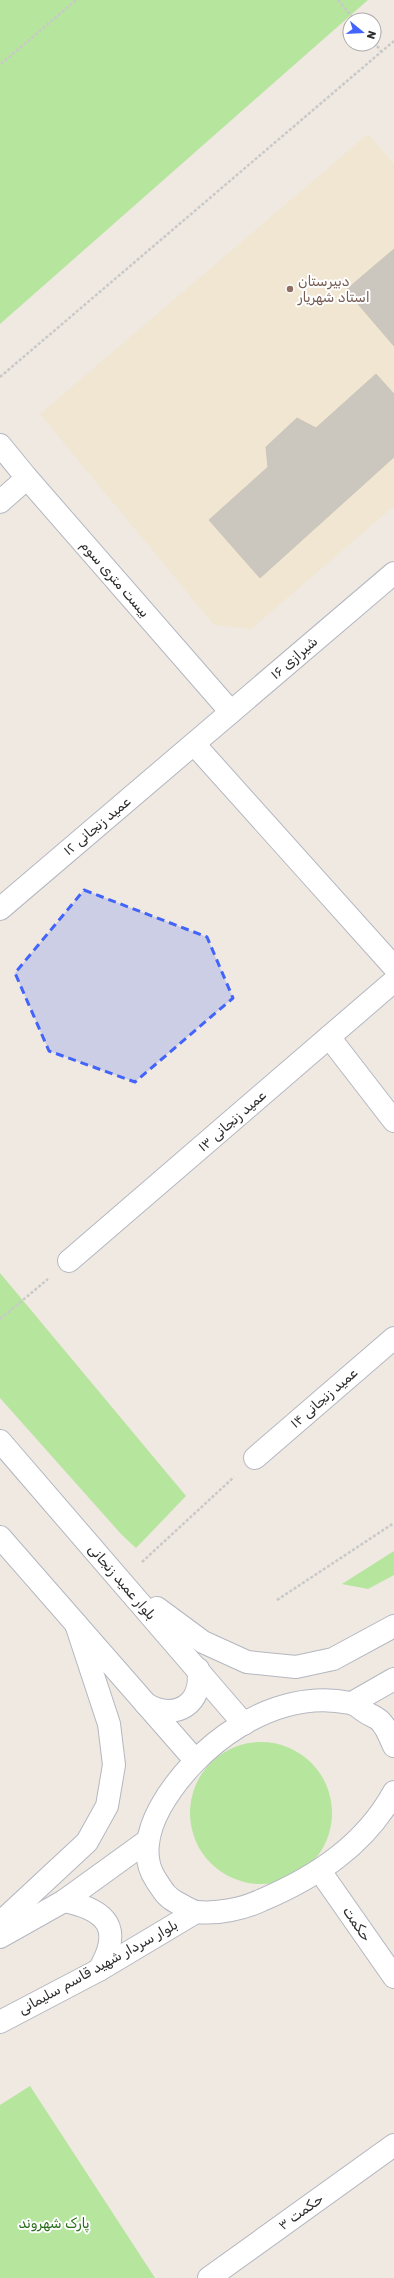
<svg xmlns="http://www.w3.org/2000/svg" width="394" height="2278" viewBox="0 0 394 2278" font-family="Rubik,Vazirmatn,sans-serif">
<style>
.education{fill:#f0e6d1}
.green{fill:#b6e59e}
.building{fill:#cbc7bf;stroke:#cbc5ba}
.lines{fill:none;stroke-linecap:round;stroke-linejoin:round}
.minor-casing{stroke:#b4b7c1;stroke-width:24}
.tertiary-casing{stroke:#b4b7c1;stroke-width:24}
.secondary-casing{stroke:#b4b7c1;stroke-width:24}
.path{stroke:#c9c9c9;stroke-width:2.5;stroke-dasharray:3 2;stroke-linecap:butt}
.minor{stroke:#fff;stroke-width:22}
.tertiary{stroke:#fff;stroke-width:22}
.secondary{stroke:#fff;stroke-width:22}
.marked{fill:#4264fb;fill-opacity:0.2;stroke:#4264fb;stroke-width:3;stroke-dasharray:8 5;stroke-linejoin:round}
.education-dot{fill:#8d6e63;stroke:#fff;stroke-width:1.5}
.labels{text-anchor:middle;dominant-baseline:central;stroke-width:4;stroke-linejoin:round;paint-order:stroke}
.education-label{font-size:14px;fill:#785e54;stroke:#fff;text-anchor:start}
.street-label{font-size:14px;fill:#2e2e2e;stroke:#fff}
.park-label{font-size:14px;fill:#2c6e1b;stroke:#fff}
</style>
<rect width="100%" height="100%" fill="#efe9e1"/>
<polygon class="education" points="368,134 394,164 394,506 251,629 214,625 40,414"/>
<g class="green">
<polygon points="0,0 368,0 0,324"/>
<polygon points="0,1273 186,1496 136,1548 121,1534 0,1398"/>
<polygon points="394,1551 394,1575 368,1589 342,1584"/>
<circle cx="261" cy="1813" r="71"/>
<polygon points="30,2086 155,2278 0,2278 0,2105"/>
</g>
<g class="building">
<polygon points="394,249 394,346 346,290"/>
<polygon points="376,374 394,394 394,457 260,578 209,520 268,467 266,447 297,418 316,428"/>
</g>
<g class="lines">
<defs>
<g id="minor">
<polyline points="0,502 27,478"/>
<polyline points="194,744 394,967"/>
<polyline points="329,1037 394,1121"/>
<polyline points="69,1261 394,981"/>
<polyline points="255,1458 394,1338"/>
<polyline points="209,2278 394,2145"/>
</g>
<g id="tertiary">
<polyline points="0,445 27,478 231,712"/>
<polyline points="0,909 394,573"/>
<polyline points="320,1871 394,1977"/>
</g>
<g id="secondary">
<polyline points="0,1441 244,1724"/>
<polyline points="0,1537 195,1760"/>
<polyline points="157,1608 203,1642 247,1662 296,1667 333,1659 394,1626"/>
<polyline points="352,1703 394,1679"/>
<path d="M146 1704C176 1722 204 1703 198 1669"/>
<path d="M394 1746C390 1738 387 1728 381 1722 378 1718 372 1716 367 1713 362 1710 356 1704 350 1703 274 1687 195 1745 160 1808 148 1830 141 1858 156 1880 162 1889 166 1897 176 1902 182 1905 190 1911 197 1912 218 1914 243 1909 262 1900 316 1877 365 1845 394 1792"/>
<path d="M64 1901C108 1910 123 1929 99 1970"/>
<polyline points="0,1923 87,1842 107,1806 114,1765 109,1724 76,1624"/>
<polyline points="0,1937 64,1901 147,1841"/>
<polyline points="0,2022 99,1970 196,1912"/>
</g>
</defs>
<use href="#minor" class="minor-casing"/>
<use href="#tertiary" class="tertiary-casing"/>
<use href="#secondary" class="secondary-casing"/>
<g class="path">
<polyline points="338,0 355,20"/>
<polyline points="374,42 381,51"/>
<polyline points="1,64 76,0"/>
<polyline points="0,377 394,41"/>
<polyline points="0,1319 48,1279"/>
<polyline points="142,1562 234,1477"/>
<polyline points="277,1600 394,1523"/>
</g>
<use href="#minor" class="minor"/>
<use href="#tertiary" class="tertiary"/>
<use href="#secondary" class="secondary"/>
</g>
<path class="marked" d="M84 890 207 937 233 998 135 1082 49 1051 15 973Z"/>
<circle class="education-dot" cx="290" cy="289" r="4"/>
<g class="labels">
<g class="education-label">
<text x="298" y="281">دبیرستان<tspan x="298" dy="16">استاد شهریار</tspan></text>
</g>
<g class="street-label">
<text transform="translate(115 579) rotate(49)">بیست متری سوم</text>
<text transform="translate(294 658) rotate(-41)">شیرازی ۱۶</text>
<text transform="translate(97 826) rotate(-40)">عمید زنجانی ۱۲</text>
<text transform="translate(232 1121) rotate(-41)">عمید زنجانی ۱۳</text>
<text transform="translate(324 1398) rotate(-41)">عمید زنجانی ۱۴</text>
<text transform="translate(122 1582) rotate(49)">بلوار عمید زنجانی</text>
<text transform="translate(357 1924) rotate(55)">حکمت</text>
<text transform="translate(98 1967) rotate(-29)">بلوار سردار شهید قاسم سلیمانی</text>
<text transform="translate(301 2212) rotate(-36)">حکمت ۳</text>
</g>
<g class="park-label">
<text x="54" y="2223">پارک شهروند</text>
</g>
</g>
<g transform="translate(362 32) rotate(108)"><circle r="19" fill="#ffffff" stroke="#ababab"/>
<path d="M0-3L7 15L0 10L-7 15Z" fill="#4264fb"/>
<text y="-6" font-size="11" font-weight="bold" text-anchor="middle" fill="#2e2e2e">N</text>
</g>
</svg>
